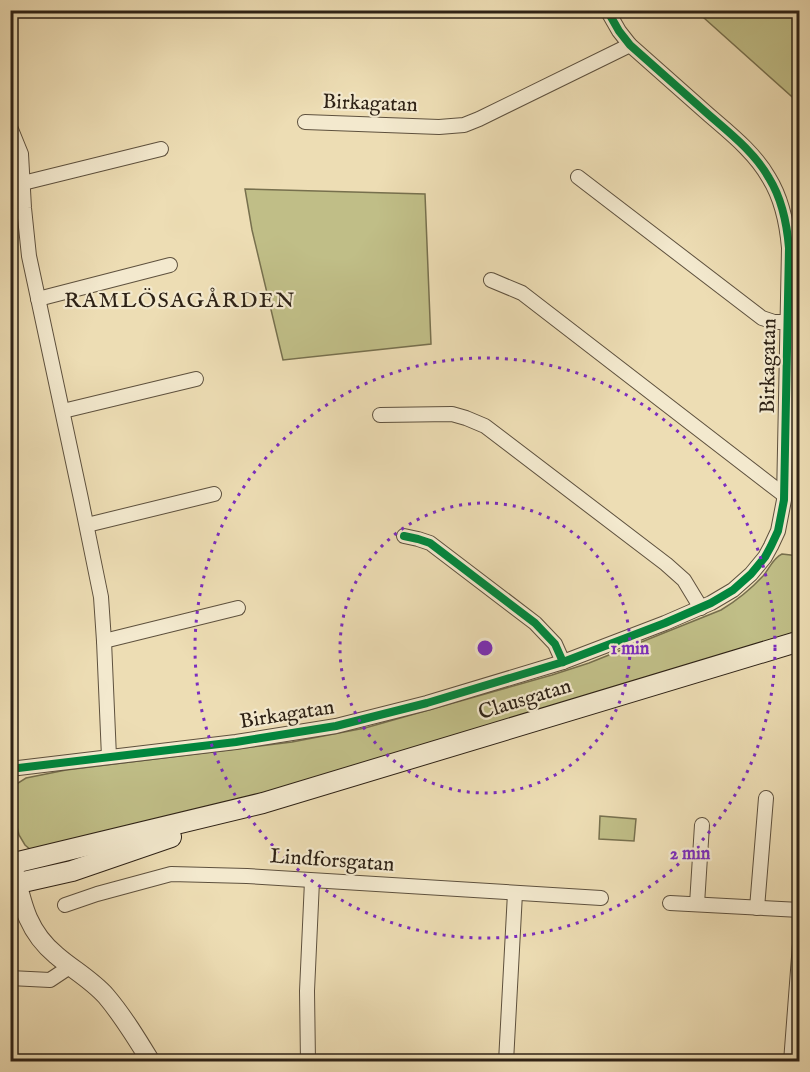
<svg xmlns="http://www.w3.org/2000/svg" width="810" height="1072" viewBox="0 0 810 1072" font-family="'IM FELL English',serif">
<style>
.green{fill:#c0be87;stroke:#77704e;stroke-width:1.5}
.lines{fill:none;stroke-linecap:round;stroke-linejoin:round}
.minor-casing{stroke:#5e513e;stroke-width:16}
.tertiary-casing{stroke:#5e513e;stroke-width:20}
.secondary-casing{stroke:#2e2216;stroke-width:22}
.minor{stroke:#f3e9ce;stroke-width:14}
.tertiary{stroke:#f3e9ce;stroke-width:18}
.secondary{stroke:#f3e9ce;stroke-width:20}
.cycleway-casing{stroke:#f3e9ce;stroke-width:11}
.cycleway{stroke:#00873e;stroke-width:8}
.ring{fill:none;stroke:#7b2cbf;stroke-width:3;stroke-dasharray:3 6}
.labels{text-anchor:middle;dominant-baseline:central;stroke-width:4.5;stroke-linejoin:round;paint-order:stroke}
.street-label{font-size:21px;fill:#2e2216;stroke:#f3e9ce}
.neighbourhood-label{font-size:22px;letter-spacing:1.5px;fill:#2e2216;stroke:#f3e9ce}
.centre{fill:#7b2cbf;stroke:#f3e9ce;stroke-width:3}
.ring-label{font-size:18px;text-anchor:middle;font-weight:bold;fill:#7b2cbf;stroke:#f3e9ce;stroke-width:4.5;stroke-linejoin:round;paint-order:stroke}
</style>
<rect width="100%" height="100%" fill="#edddb4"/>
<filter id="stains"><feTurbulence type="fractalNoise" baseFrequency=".00333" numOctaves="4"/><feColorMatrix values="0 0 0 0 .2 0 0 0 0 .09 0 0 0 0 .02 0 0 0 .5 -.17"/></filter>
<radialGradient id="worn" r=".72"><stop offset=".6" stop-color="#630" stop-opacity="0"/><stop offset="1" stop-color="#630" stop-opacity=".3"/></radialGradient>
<g class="green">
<polygon points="696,11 799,11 799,103 704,18"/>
<polygon points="245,189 425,194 431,344 283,360 252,230"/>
<path d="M782 554 799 556V631L606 692 283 789 32 851 25 845 19 835 12 807 13 793 15 787 18 783 26 778 66 770 292 742 365 728 552 675 589 663 721 610C736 601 751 589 763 576 769 569 773 558 782 554Z"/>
<polygon points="600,816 636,819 634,841 599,839"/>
</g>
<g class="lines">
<defs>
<g id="minor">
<polyline points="305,122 439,127 464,125 479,119 630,45"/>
<polyline points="10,127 21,154 24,208 29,256 81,499 101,597 104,641 109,757"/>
<polyline points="578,177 762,318 774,322 788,322"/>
<polyline points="23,183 161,149"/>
<polyline points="491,280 522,293 784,495"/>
<polyline points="38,299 170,265"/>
<polyline points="63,411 196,379"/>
<polyline points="380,415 452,414 466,418 485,426 666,564 684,580 701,608"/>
<polyline points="87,525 214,494"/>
<polyline points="404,536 418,539 430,543 535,623 555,644 563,662"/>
<polyline points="104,641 238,608"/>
<path d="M10 769 236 742 336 726 427 703 563 662 665 623 711 603 733 590 751 574 765 557 771 546 778 531 784 500 789 248C787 224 782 199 769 178 755 153 731 134 709 115 683 92 657 69 630 45L619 31 607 10"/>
<polyline points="670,903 800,910"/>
<polyline points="697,904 702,825"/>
<polyline points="65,905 97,894 171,874 247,876 601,898"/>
<polyline points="757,908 766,798"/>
<polyline points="10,978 50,980 71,966"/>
<polyline points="308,1062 307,991 312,881"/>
<polyline points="506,1062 515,893"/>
<polyline points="791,1062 800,944"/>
</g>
<path id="tertiary" d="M14 869C22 903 27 931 56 955 72 969 92 980 106 996 123 1016 137 1039 151 1062"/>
<g id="secondary">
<polyline points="10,864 263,803 800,641"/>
<polyline points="10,885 72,871 171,837"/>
</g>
</defs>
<use href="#minor" class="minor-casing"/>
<use href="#tertiary" class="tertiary-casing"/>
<use href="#secondary" class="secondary-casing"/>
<use href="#minor" class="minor"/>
<use href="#tertiary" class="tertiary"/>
<use href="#secondary" class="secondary"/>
<defs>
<g id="cycleway">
<polyline points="404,536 418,539 430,543 535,623 555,644 563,662"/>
<path d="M10 769 236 742 336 726 427 703 563 662 665 623 711 603 733 590 751 574 765 557 771 546 778 531 784 500 789 248C787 224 782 199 769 178 755 153 731 134 709 115 683 92 657 69 630 45L619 31 607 10"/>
</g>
</defs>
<use href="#cycleway" class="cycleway-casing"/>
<use href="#cycleway" class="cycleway"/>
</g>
<g class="ring">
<circle cx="485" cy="648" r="145"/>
<circle cx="485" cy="648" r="290"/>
</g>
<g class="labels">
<g class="street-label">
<text transform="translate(370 104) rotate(2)">Birkagatan</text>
<text transform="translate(769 366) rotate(-89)">Birkagatan</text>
<text transform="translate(525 700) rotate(-17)">Clausgatan</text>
<text transform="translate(287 715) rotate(-9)">Birkagatan</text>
<text transform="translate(332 861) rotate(4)">Lindforsgatan</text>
</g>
<g class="neighbourhood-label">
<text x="180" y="301">RAMLÖSAGÅRDEN</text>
</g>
</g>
<circle cx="485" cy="648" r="9" class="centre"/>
<g class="ring-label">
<text x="630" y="654">1 min</text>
<text x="690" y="859">2 min</text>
</g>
<rect width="810" height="1072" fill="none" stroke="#edddb4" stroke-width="36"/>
<rect x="12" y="12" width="786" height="1048" fill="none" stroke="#2e2216" stroke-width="3"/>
<rect x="18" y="18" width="774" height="1036" fill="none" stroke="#2e2216" stroke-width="1.5"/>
<rect width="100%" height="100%" filter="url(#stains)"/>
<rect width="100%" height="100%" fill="url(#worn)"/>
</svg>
